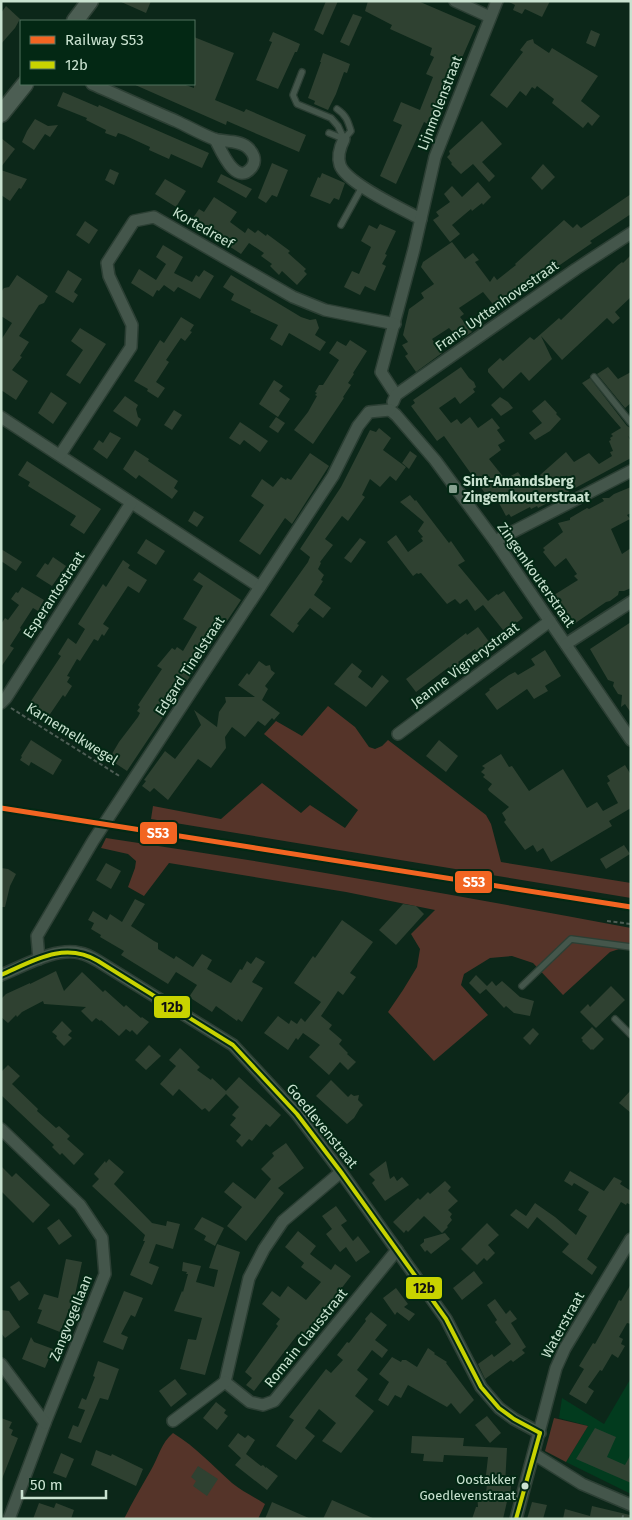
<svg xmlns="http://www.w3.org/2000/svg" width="632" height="1520" viewBox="0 0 632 1520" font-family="'Fira Sans',sans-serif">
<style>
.built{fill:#023b1e}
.green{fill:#553429}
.building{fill:#2f4131}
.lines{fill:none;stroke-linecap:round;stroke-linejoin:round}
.lane-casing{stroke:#2c3f34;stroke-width:8}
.street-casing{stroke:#2c3f34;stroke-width:14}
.secondary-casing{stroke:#2c3f34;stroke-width:19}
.path{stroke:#4d5d54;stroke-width:2;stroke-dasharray:4 2.5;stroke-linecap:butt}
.lane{stroke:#44564b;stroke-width:5.5}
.street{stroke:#44564b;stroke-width:11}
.secondary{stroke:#4c5e53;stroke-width:16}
.bus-1-casing{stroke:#032814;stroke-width:8}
.bus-1{stroke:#c8d300;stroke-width:4}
.rail-1-casing{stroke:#032814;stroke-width:9}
.rail-1{stroke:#f26522;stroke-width:5}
.poi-dot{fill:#87a190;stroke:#032814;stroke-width:2}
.bus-dot{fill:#c9e2d0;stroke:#032814;stroke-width:2}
.labels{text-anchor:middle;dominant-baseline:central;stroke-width:4;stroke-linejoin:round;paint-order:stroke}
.bus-label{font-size:13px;fill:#c9e2d0;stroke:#032814;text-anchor:end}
.street-label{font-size:14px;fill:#c9e2d0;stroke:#032814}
.poi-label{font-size:14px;font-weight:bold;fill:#c9e2d0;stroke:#032814;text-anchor:start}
.line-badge{stroke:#032814;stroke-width:2}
.badge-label{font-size:14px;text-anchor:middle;font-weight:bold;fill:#fff}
.pale-badge-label{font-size:14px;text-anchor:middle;font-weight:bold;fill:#111}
</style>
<rect width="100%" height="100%" fill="#0c2719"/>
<polygon class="built" points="631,1378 631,1494 566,1462 588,1426 559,1418 562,1398 604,1424"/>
<g class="green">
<polygon points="328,706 355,727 369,747 375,749 382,746 388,740 486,815 491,824 501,862 631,883 631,898 151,819 153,806 221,819 262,783 301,813 310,805 345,828 358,810 264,734 276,721 302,736"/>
<path d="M106 838C282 864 456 895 631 928V945L610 952 563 995 533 963 512 956 490 958 464 974 461 985 488 1015 434 1061 388 1012 403 990 417 967 420 949 411 934 435 910 346 892 169 863 144 896 128 887 135 868 136 861 128 854 101 848Z"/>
<polygon points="554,1418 588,1426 566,1462 545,1451"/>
<path d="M173 1433C197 1448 212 1465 232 1483 242 1491 254 1497 265 1504L258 1519H124C132 1502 142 1486 151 1470 159 1456 161 1443 173 1433Z"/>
</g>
<g class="building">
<polygon points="119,1 151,1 146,13"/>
<polygon points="326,1 338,1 323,35 314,30"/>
<polygon points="368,1 418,1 476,26 432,126 424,122 396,184 380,176 402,125 393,121 401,102 420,110 433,77 426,74 434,57 430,55 432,48 390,29 392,25 365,11"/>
<polygon points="507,1 550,1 542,17 525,9 522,14 513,10 515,5"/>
<polygon points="6,6 20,19 15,28 1,44 1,13"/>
<polygon points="353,14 362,17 349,46 340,42"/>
<polygon points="591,30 600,34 595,47 586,43"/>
<polygon points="273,32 300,44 297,52 295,52 278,89 256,80 272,42 269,41"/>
<polygon points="194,37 234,53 215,100 244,112 246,109 306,135 299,152 227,121 226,125 133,84 183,84 194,88"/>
<polygon points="533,39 534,43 549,53 552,48 598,76 581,101 600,116 592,126 588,122 583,128 552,103 554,99 537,86 535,89 532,87 526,96 520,91 507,108 490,95 523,52 520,50 527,41"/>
<polygon points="323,53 350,64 347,73 344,72 336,94 328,110 314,104 315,101 308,98 321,62 320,62"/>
<polygon points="63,92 98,107 99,105 209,153 202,168 171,154 169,159 149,150 150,147 124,135 118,133 116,137 105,133 106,130 86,120 87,118 57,106"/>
<polygon points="35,119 48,126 58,125 50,137 45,134 34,150 22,142 27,131"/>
<polygon points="482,121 502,144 482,162 495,176 489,182 473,164 461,174 451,164 452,163 447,157 450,154 449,151"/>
<polygon points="1,138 15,149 1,167"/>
<polygon points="272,163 288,170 277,197 272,195 266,203 258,198"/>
<polygon points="543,164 555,177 542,190 531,178"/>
<polygon points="110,169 119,173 114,185 105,180"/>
<polygon points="1,170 27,179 21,189 19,188 10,201 1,195"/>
<polygon points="322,173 345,183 339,200 334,198 330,204 310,196 318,177 320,178"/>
<polygon points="221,174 252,189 246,198 217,182"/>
<polygon points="165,179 186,191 176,207 155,194"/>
<polygon points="478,182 491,197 483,205 482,203 472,211 471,209 452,225 460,234 450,242 433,220 439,216 436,212 450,202 444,194 452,186 462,197"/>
<polygon points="631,194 631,214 590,241 592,243 510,299 496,308 483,292 459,308 464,314 460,317 472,332 460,340 449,328 432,339 442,353 416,372 405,356 408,354 402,345 408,342 403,335 409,309 424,298 421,293 434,284 421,267 423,262 452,242 465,259 473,253 479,260 475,262 490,282 494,276 497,280 516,265 515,264 564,220 573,228 577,224 581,228"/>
<polygon points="214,197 237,212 230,222 245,233 248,228 255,233 258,230 266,236 267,234 290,251 288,253 306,269 304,271 307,274 297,285 282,271 279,275 270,266 272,264 261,256 264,253 249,243 241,254 191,221 199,209 204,212"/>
<polygon points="85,221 98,230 89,244 76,235"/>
<polygon points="380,224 396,231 385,254 387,255 382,264 386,266 375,291 365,286 360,295 344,287 352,271 359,274 371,247 361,241 369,225 377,229"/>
<polygon points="163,245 183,257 174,273 192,282 196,275 199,277 204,270 214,276 200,299 178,287 174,292 164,285 159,291 157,290 153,297 131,283 139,269 156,280 166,264 156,257"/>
<polygon points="631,255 631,297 615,312 620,318 613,324 607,318 562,360 541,336 552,359 529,381 521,372 503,389 488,372 488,369 500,358 503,361 530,337 534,340 559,318 561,320 618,265 622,262 623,263"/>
<polygon points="68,270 82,279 74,292 78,295 73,303 55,292"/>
<polygon points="17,275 48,296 44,303 39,305 19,336 29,342 20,356 22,357 12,370 28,381 16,400 1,390 1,340 12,323 1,316 1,292 4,288 9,287"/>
<polygon points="231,275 301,317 310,320 316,319 319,328 315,335 326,342 320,351 289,333 282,346 270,339 278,325 250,312 251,310 231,300 234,294 223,287"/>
<polygon points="181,317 194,325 190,331 192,332 185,341 181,338 166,360 169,362 156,382 165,388 158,398 147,391 148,389 134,381 160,340 164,343"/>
<polygon points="80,328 106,344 80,384 66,375 83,350 71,341"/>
<polygon points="350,340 367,351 353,373 354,374 348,383 351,385 343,397 344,398 313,444 294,430 308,412 317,396 315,395 317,393 315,392 319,385 323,385 339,360 329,353 337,341 346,346"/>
<polygon points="461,367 469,378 474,382 476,387 473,389 475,392 460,404 455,397 439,408 451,423 457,419 461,424 470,417 478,428 492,418 500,428 497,430 505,441 498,445 501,450 489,459 505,479 518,472 527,485 542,478 540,475 566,452 574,462 589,453 599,464 612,456 610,452 613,451 609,441 611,440 610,438 613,436 611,434 621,428 582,383 590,378 627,426 631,428 631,439 628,436 631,441 631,458 538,508 537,506 531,509 530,507 511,517 509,514 506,516 493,492 487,496 444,436 437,441 411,406 415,403 413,400"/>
<polygon points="608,367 618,379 631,372 631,403 625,408 597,374"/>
<polygon points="274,380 283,386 279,391 290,399 278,417 259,404"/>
<polygon points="51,392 67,403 53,424 38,413"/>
<polygon points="125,396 138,405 136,409 138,417 141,419 137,427 113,411"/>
<polygon points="500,397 508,402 513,408 501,416 491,405"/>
<polygon points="545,400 557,413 556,414 561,419 550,431 535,440 529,433 542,423 532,411"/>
<polygon points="174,410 182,415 172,430 164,425"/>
<polygon points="276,417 285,423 278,433 269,427"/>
<polygon points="240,422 268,441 260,452 244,440 240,445 229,438"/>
<polygon points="379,428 391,438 383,450 406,467 396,481 390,476 380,487 370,479 362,495 365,497 348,521 342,516 325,539 333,545 320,562 321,563 318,569 324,575 321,580 323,581 314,595 331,608 323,618 310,608 297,624 299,625 293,633 270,615 308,562 310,557 300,549 341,487 370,430 376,432"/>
<polygon points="110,432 121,438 107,459 93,449 99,440 103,443"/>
<polygon points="135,450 149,459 148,461 178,481 174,488 178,491 172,499 139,475 136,479 123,469"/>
<polygon points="410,451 417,456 409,469 402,463"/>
<polygon points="310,453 329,466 292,524 285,518 260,555 239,541 264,505 251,496 262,479 273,487 281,477 286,480 287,478 291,480"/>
<polygon points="27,461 101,509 84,534 70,525 76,516 28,486 30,482 18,475"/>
<polygon points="631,487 631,513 627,515 630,519 611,529 622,554 631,548 631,588 624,591 619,591 618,595 610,601 606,602 574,624 569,617 564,619 565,612 561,608 554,595 578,580 574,576 577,574 566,558 555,567 543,552 545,550 543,548 563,532 558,523 570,520 570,518 587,508 589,509 604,501 602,498 609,498 614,494"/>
<polygon points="410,495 415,501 416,500 449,543 451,541 465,561 458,565 488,601 497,594 498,595 504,591 523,618 508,629 507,627 503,630 483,605 475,611 467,599 460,604 455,599 447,604 421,573 418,574 417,573 413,576 387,542 396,535 408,552 423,541 421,538 423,537 418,531 424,522 400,502"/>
<polygon points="194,511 204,517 197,527 188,521"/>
<polygon points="360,538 366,542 351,563 344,558"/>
<polygon points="146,539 165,551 156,565 137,553"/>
<polygon points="1,549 22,562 16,571 1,561"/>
<polygon points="53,557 66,566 52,586 36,576 45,563 48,565"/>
<polygon points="123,560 130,565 128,568 147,580 139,593 128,586 103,624 109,628 104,636 102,634 98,641 94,639 80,661 77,659 67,676 70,677 67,682 72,686 65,697 63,695 46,720 27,707 61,656 58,654 68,638 76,644 85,629 78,624 103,584 106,587"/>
<polygon points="199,572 241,600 127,771 109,759 119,742 138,717 140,713 137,711 140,707 138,705 162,669 157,666 172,648 175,650 177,647 183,651 197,627 183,619 203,586 193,580"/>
<polygon points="22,587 44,600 38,611 33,608 20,628 21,629 10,646 14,648 1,667 1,624 5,618 8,620 19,605 11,599 16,592 18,593"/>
<polygon points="631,622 631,713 625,704 621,707 622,695 618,694 613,686 614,682 608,680 590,649"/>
<polygon points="478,627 490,643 477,653 475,649 458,662 461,665 453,671 449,667 416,692 406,679 466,633 467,635"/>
<polygon points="545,650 561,676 545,686 548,691 534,699 527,689 497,710 485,694 490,690 489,689 509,675 515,672 518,675 535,665 531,659"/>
<polygon points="259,661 266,666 270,665 271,670 275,673 265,686 268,689 262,700 280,713 274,720 272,718 265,726 258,721 245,737 232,727 225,737 226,748 211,768 198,759 168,800 154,788 150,792 142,786 146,781 144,780 165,751 175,759 201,725 194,710 217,727 219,712 226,702 225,697 255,697 238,685 247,673 249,675"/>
<polygon points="352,663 362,671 358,677 372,688 382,675 389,681 366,707 334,684"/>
<polygon points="31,740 62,760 53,775 31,762 29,766 20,760 22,757 21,756"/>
<polygon points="439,740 458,756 446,772 426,756"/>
<polygon points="501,754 509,767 512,766 529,791 563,769 587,808 597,802 603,811 618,803 607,783 610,781 607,776 625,765 631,775 631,808 609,821 612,826 551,862 543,848 537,852 533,845 525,850 504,822 506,820 502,813 509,807 489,791 488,789 492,784 483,777 485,775 481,772 485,768 482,766"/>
<polygon points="624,845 630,854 606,869 600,859"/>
<polygon points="106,863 121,871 111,889 96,880"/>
<polygon points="1,868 8,869 16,874 10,886 5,907 1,907"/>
<polygon points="135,899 145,904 131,926 154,941 158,943 158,949 174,959 176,956 193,967 202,954 212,960 207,969 231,983 240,969 242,970 247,961 251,964 256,957 265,962 252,982 263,988 242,1022 238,1019 237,1021 216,1006 212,1012 189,997 197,985 176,972 168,984 121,955 124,951 100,937 101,935 91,929 94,923 88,920 93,911 107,920 110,914 122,922"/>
<polygon points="403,904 416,906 424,914 396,945 379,930"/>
<polygon points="342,920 373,942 350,973 356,977 343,995 338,991 321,1016 332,1025 329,1029 342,1040 339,1044 348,1053 347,1054 356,1062 348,1070 340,1062 329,1075 309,1057 320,1045 303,1033 298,1040 296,1038 288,1050 264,1033 278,1016 289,1024 291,1020 297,1024 301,1018 305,1022 321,1002 294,983 313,956 315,958"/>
<polygon points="56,971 64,991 82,972 103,992 105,990 124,1007 126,1005 141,1018 142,1017 149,1022 137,1035 132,1030 130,1032 126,1029 119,1036 101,1020 100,1021 96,1018 92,1022 81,1011 86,1007 44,1004 43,1001 22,1012 17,1017 16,1015 8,1023 1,1017 1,999 6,994 30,983 30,984"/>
<polygon points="476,975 487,986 492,981 496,986 502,981 520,997 534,1001 530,1016 514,1013 506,1006 504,1008 486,989 480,994 469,983"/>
<polygon points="611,986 625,1000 596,1028 580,1012 588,1004 590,1007"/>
<polygon points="62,1021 72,1031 68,1035 72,1038 64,1046 56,1038 57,1036 52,1032"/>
<polygon points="592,1027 604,1039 593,1050 592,1049 591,1050 582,1041 583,1040 581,1038"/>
<polygon points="533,1028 539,1034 530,1045 523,1038"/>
<polygon points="149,1045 161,1056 146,1070 135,1060"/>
<polygon points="180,1048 200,1067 197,1070 211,1080 212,1078 226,1091 239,1077 281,1115 270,1127 266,1124 252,1141 249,1139 242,1147 236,1141 241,1135 230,1125 236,1118 232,1115 239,1107 226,1094 209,1112 205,1108 202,1110 179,1089 173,1096 160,1084 176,1066 169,1060"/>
<polygon points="8,1065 20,1076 12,1084 38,1109 37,1111 56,1128 59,1126 70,1136 67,1139 84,1154 74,1165 62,1153 60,1155 52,1147 54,1145 1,1095 1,1072"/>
<polygon points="331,1080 348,1097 351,1094 354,1096 359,1095 358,1100 363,1105 360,1108 354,1118 347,1124 316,1096"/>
<polygon points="631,1090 631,1113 619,1103"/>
<polygon points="286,1143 304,1168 278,1188 284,1193 246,1241 227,1226 242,1207 224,1192 233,1182 255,1199 271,1179 261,1169 274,1156 272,1153"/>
<polygon points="109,1159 124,1172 114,1184 152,1223 166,1226 167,1221 180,1224 173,1249 156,1244 149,1263 159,1267 152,1285 130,1275 145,1241 143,1241 145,1235 92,1186 99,1179 94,1174 105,1161 106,1163"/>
<polygon points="386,1161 390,1179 394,1176 397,1181 402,1177 409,1185 385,1201 372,1183 375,1180 369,1174"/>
<polygon points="1,1166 12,1177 16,1173 50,1205 33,1223 1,1191"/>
<polygon points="570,1171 604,1191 614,1177 622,1181 620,1184 631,1191 631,1205 627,1203 626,1205 621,1202 587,1259 597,1267 592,1275 562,1252 569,1244 537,1217 528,1229 510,1215 516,1209 526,1216 535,1203 555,1217 576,1235 587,1216 578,1210 589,1192 574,1183 572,1186 564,1181"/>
<polygon points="445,1181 451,1187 448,1191 458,1201 448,1210 452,1214 450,1217 452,1220 447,1226 448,1227 442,1233 424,1216 408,1232 406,1230 404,1233 393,1222 418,1198 420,1200 428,1192 430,1194"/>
<polygon points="336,1206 347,1221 341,1225 353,1241 358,1236 370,1252 356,1262 346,1247 340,1252 326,1234 332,1229 322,1216"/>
<polygon points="202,1217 224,1228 215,1246 204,1240 206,1236 194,1229"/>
<polygon points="59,1219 72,1236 59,1245 47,1228"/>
<polygon points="487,1223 499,1235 488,1245 495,1253 487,1261 484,1258 477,1265 461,1249"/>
<polygon points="298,1231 316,1246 310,1254 331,1270 335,1264 351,1276 303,1338 298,1334 254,1391 246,1385 252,1378 245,1372 278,1326 276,1324 280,1319 262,1304 272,1291 280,1297 288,1286 306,1300 321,1282 301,1267 304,1263 285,1247"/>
<polygon points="445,1233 450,1239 431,1254 427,1250 425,1252 420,1245 424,1242 424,1239"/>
<polygon points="217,1244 240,1252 205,1375 180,1369 188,1339 196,1340 202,1318 174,1311 182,1291 183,1292 188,1274 186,1274 187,1272 182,1271 183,1262 201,1266 196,1282 214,1287 218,1270 209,1268"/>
<polygon points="66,1259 82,1262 75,1295 60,1332 37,1323 42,1310 38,1309 44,1294 58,1298"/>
<polygon points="474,1271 483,1283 462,1300 453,1288"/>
<polygon points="19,1281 29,1294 19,1301 10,1287"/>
<polygon points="631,1284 631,1324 627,1323 619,1337 623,1339 621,1344 625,1346 618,1358 612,1354 602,1371 600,1370 588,1387 594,1391 586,1404 569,1394 584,1369 579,1366 593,1343 595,1344 615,1308 619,1300 621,1301"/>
<polygon points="396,1288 408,1304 404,1307 415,1314 409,1321 397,1312 395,1315 383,1298"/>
<polygon points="124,1291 143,1298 135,1317 131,1315 121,1334 128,1337 123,1350 103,1342"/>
<polygon points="495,1299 506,1314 510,1310 517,1319 511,1323 526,1347 522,1350 525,1353 513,1362 511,1360 485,1379 478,1364 492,1354 494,1357 511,1344 495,1322 497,1320 487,1305"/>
<polygon points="1,1310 9,1311 20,1327 5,1338 1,1333"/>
<polygon points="371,1312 387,1325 375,1340 388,1350 382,1358 372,1350 357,1370 368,1379 355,1396 374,1411 341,1453 322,1441 336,1423 319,1409 305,1428 315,1436 296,1460 276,1446 294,1420 289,1417 326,1369 331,1373 343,1360 337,1355 347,1342 349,1343 366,1321 365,1319"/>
<polygon points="31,1337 34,1342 53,1349 45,1368 22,1359"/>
<polygon points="428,1348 435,1353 434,1354 447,1362 446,1363 474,1400 460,1414 451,1403 447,1407 408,1385 401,1398 395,1395 388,1406 378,1400 389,1382 379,1374 392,1357 401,1362 402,1360 406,1360 417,1367"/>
<polygon points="98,1361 119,1369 108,1400 100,1398 81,1443 68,1438 73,1425 78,1427 85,1410 78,1408 82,1398 86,1400 95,1377 93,1376"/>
<polygon points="175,1379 187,1394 171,1407 159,1391"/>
<polygon points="216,1402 226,1410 224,1413 228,1416 217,1430 203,1418"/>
<polygon points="487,1416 501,1433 490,1443 475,1425"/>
<polygon points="1,1418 12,1422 9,1428 13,1430 11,1435 18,1438 2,1479"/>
<polygon points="595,1428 616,1437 607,1457 625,1465 631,1454 631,1483 576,1459"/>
<polygon points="238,1433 245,1438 248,1435 255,1440 246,1454 261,1466 263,1465 266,1468 266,1467 278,1476 267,1490 235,1465 241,1458 228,1446"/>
<polygon points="412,1436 464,1438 463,1446 507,1448 505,1485 511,1486 510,1497 508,1497 503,1519 472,1519 476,1507 478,1507 477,1492 486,1493 488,1475 486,1475 488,1457 444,1455 443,1462 423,1461 424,1454 411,1453"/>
<polygon points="96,1450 111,1456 112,1454 143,1469 136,1486 91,1465"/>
<polygon points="61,1453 74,1459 66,1478 53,1473"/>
<polygon points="198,1466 218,1479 207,1496 193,1486 196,1481 191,1477"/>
<polygon points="332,1500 375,1519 323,1519"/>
<polygon points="272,1502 311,1519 265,1519"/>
<polygon points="532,1502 547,1505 543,1519 527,1519"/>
<polygon points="39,1503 54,1508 56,1503 74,1510 71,1519 33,1519"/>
<polygon points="592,1506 630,1515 630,1519 563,1519 565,1509 590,1516"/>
</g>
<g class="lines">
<defs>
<g id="lane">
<polyline points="302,72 293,95 297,104 331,118 338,126 344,139"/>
<path d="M337 109C346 115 348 121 351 131L344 139"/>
<polyline points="329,133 344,139"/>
<polyline points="341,225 362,187"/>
<polyline points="594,377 631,423"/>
<polyline points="522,986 571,939 631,947"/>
<polyline points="615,1019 631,1035"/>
</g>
<g id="street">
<polyline points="455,1 490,17"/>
<path d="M92 84C120 96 148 109 176 121 189 127 201 134 214 139 224 142 239 140 247 147 253 152 257 160 252 167 236 188 221 150 215 139"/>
<path d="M344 139C340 147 337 156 340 165 346 183 402 209 421 219"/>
<polyline points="396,395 381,372 414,249 435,157 497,1"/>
<polyline points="393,402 396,395 420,378 576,269 631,233"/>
<polyline points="390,410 396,415 435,460 495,541 631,740"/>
<polyline points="1,417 260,587"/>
<polyline points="60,455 131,347 132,325 109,276 107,263 134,221 154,217 293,297 325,310 395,324"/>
<polyline points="495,541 631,471"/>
<polyline points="566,644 631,602"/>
<polyline points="1,703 6,698 131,503"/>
<polyline points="398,734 550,621"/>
<polyline points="39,959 37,936 93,841 333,476 358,426 369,412 390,410"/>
<path d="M1 975C24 966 55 947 80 953 86 954 93 958 98 961L233 1045 297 1114 341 1172 446 1319 481 1387 499 1408 514 1419 540 1433"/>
<polyline points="1,1129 80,1205 102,1238 105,1274 45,1423 9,1519"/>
<polyline points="341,1172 283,1221 264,1249 249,1278 225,1382 250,1402 263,1405 274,1401 397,1250"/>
<polyline points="1,1364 45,1423"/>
<polyline points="173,1421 225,1382"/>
<polyline points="534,1454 582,1484 631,1505"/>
<polyline points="516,1519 556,1368 565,1348 631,1239"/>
</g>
<g id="secondary">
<polyline points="75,21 90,1"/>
<polyline points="1,114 25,84"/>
</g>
</defs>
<use href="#lane" class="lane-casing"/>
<use href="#street" class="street-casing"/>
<use href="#secondary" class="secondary-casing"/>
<g class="path">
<polyline points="11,708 121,777"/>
<polyline points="607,921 631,924"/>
<polyline points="622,1519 624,1513"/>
</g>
<use href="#lane" class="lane"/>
<use href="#street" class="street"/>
<use href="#secondary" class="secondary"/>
<defs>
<g id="bus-1">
<path d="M1 975C33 961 64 941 98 961L233 1045 297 1114 341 1172 446 1319 481 1387 499 1408 514 1419 540 1433"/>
<polyline points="516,1519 540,1433"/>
</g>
</defs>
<use href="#bus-1" class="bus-1-casing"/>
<use href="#bus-1" class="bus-1"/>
<defs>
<polyline id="rail-1" points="1,808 631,907"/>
</defs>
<use href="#rail-1" class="rail-1-casing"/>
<use href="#rail-1" class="rail-1"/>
</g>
<rect class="poi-dot" x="448" y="484" width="10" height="10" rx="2.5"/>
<circle class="bus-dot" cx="525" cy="1486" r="4.5"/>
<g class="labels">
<g class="bus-label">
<text x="516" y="1479">Oostakker<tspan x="516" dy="16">Goedlevenstraat</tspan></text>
</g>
<g class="street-label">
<text transform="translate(440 103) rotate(-69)">Lijnmolenstraat</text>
<text transform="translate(203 228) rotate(30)">Kortedreef</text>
<text transform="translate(497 306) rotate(-35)">Frans Uyttenhovestraat</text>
<text transform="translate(536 575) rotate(55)">Zingemkouterstraat</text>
<text transform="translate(54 595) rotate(-57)">Esperantostraat</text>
<text transform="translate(465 665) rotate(-37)">Jeanne Vignerystraat</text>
<text transform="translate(190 666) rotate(-57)">Edgard Tinelstraat</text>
<text transform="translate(72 734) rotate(32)">Karnemelkwegel</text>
<text transform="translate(322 1126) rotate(51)">Goedlevenstraat</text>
<text transform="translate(71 1318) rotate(-68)">Zangvogellaan</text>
<text transform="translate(563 1325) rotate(-61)">Waterstraat</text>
<text transform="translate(306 1338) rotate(-51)">Romain Clausstraat</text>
</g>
<g class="poi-label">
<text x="463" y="481">Sint-Amandsberg<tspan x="463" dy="16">Zingemkouterstraat</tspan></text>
</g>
</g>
<g class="line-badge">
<rect x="139" y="821" width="39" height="24" rx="5" fill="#f26522"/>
<rect x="454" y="870" width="39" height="24" rx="5" fill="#f26522"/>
<rect x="153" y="995" width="38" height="24" rx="5" fill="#c8d300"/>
<rect x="405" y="1276" width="38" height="24" rx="5" fill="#c8d300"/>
</g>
<g class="badge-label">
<text x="158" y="838">S53</text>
<text x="474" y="887">S53</text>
</g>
<g class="pale-badge-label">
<text x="172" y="1012">12b</text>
<text x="424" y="1293">12b</text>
</g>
<rect width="632" height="1520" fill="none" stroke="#c9e2d0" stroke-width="5"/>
<rect x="20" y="20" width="175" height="65" fill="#032814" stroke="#52725f"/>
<rect x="30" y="36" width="25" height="8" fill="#f26522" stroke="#52725f"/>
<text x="65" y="45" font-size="15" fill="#c9e2d0">Railway S53</text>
<rect x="30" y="61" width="25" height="8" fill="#c8d300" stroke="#52725f"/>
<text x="65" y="70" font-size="15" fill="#c9e2d0">12b</text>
<path d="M22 1490v8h84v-8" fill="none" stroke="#c9e2d0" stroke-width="2.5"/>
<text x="30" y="1490" font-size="15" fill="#c9e2d0" stroke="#032814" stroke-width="4" paint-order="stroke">50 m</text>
</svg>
